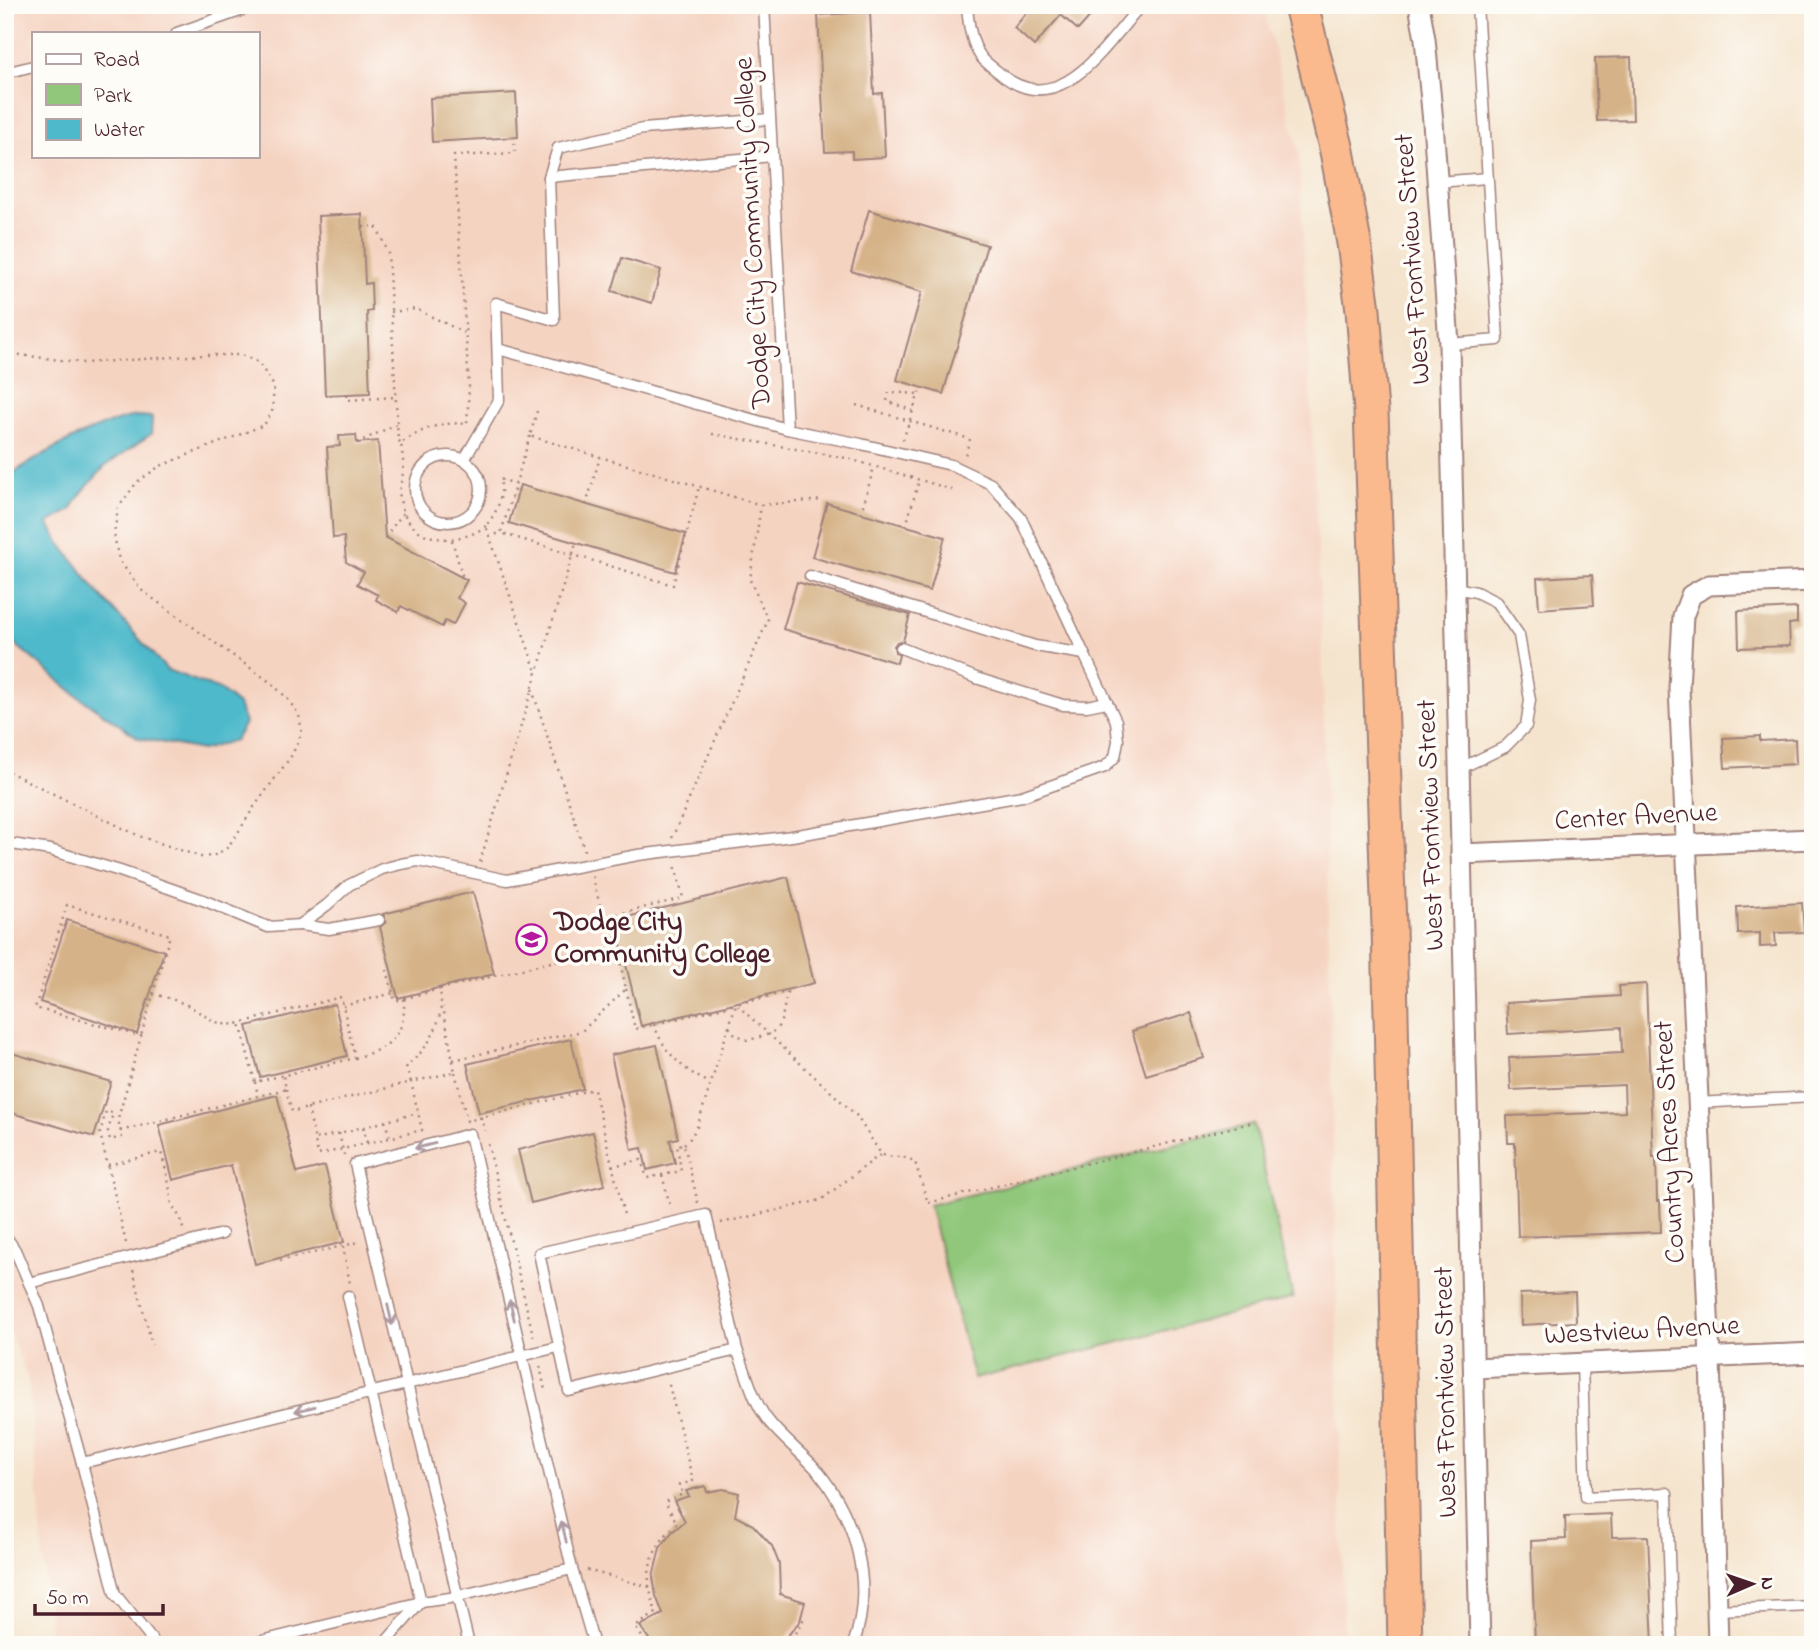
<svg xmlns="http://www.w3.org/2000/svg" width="1818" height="1650" viewBox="0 0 1818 1650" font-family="'Indie Flower',sans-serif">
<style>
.built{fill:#f5d3c1;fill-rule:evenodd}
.green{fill:#90c77a;stroke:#6d7352;stroke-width:2}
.water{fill:#4eb9cb;stroke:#4c6c7b;stroke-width:2}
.building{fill:#d5b287}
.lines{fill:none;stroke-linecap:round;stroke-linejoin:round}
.service-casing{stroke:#a0827c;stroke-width:13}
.minor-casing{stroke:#a0827c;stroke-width:23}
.trunk-casing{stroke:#a0827c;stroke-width:37}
.path{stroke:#a0827c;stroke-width:2.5;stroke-dasharray:2 5;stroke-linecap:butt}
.service{stroke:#fff;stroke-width:10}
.minor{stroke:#fff;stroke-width:19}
.trunk{stroke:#fbba8d;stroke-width:33}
.oneway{stroke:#ae9aa0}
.labels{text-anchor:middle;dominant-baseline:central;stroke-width:7;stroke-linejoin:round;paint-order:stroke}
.street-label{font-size:28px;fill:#4a1f2b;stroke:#fdfcf7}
.poi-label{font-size:28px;font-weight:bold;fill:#4a1f2b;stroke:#fdfcf7;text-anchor:start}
</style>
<rect width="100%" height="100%" fill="#fdfcf7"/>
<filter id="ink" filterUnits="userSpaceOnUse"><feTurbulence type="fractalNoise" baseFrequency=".0143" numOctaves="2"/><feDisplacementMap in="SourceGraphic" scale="14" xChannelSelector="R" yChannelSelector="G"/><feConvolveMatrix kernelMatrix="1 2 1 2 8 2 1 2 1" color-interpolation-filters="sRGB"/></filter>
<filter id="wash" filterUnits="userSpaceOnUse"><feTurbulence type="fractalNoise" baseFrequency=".00686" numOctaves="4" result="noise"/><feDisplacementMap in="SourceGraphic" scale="28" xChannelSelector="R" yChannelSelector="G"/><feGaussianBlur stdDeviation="1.57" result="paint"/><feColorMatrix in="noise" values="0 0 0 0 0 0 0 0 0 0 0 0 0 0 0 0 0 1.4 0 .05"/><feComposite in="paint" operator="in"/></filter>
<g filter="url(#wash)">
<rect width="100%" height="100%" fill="#f5e4cd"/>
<path class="built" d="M5 5H1263L1299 153 1322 635 1344 1645H51L28 1378 5 1321ZM33 33H257V156H33Z"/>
<polygon class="green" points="1254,1124 1293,1298 974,1379 929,1205"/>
<path class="water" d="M135 416 152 417 151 434 104 467 79 496 71 510 48 523 59 542 99 594 167 670 220 690 238 705 245 723 235 740 202 750 139 738 79 697 15 644 5 642V473L11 474C50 450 90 426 135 416Z"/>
<g id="blocks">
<g class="building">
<polygon points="1033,5 1100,5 1078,30 1061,15 1034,46 1014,28"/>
<polygon points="870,12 874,94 882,93 885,157 852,159 852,151 825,152 818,15"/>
<polygon points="1631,57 1633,120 1597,121 1595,58"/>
<polygon points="516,93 518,137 432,142 430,98"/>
<polygon points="869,210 987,245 943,394 897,380 922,292 851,271"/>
<polygon points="362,214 365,284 371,283 372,311 367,312 370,393 325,395 318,216"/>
<polygon points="622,258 661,270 652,303 612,291"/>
<polygon points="356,435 357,443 378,441 385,537 467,580 457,598 465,603 453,625 445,621 442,627 401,606 398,612 376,600 378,595 357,584 364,572 346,562 344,537 333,538 327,447 340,446 339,436"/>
<polygon points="520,485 686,534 675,572 509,523"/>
<polygon points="827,503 945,537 930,591 812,557"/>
<polygon points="1592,575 1594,605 1539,609 1537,578"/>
<polygon points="797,582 910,615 903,641 897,642 894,646 895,652 899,655 897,663 783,629"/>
<polygon points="1797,608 1797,623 1789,624 1790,646 1739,648 1738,611"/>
<polygon points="1760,736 1760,741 1795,739 1796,764 1725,768 1723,738"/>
<polygon points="788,877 814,983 641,1026 615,920"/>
<polygon points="473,892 494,974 398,998 380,927 386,922 383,914"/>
<polygon points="1802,903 1804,932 1775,933 1776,946 1760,947 1760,933 1738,934 1737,907"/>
<polygon points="67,920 164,951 137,1034 40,1002"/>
<polygon points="1646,984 1653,1157 1656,1157 1657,1201 1660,1201 1661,1232 1518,1237 1515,1143 1508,1143 1507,1116 1625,1112 1624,1085 1511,1090 1509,1058 1622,1053 1621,1027 1508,1034 1506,1003 1620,996 1619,986"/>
<polygon points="335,1004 347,1056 260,1077 247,1026"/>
<polygon points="1191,1013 1204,1058 1146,1075 1132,1031"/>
<polygon points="571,1039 583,1089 479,1113 467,1064"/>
<polygon points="657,1045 678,1138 670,1140 675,1163 647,1170 642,1148 632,1150 611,1055"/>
<polygon points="5,1051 111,1082 94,1137 5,1111"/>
<polygon points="277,1095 297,1173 325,1166 344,1242 255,1264 231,1165 173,1180 159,1125"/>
<polygon points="593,1132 605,1185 531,1203 518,1150"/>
<polygon points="1575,1292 1576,1322 1521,1325 1520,1294"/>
<polygon points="705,1486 707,1492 723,1489 739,1493 735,1516 753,1525 772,1546 779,1564 780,1594 805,1602 800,1621 780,1645 653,1645 640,1626 663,1614 656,1596 653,1577 660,1548 672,1532 685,1521 674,1501 689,1496 686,1491"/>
<polygon points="1611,1514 1612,1537 1648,1536 1653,1645 1535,1645 1531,1541 1566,1539 1565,1516"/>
</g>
</g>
</g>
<g filter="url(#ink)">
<use href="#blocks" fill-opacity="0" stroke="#a0827c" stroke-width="2"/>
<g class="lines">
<defs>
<g id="service">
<polyline points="764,5 787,429"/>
<path d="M967 5C968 22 971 43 981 57 985 62 992 67 997 71 1058 125 1104 47 1141 5"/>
<polyline points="177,33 257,5"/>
<polyline points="5,73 33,66"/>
<polyline points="549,177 558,148 643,129 770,119"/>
<polyline points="1438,182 1487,178"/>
<polyline points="1449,344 1498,340 1477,5"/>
<polyline points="498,349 787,429 861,444 951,465 991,484 1021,518 1084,654"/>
<circle cx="448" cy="489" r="33"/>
<polyline points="464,460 499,400 496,303 554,320 549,177 772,156"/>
<polyline points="1455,588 1476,592 1496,602 1519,635 1530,700 1526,726 1505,747 1459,769"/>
<polyline points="901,648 976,678 1063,705 1087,706 1107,702"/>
<polyline points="5,843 50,850 120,871 203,900 268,927 300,925 327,905 349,885 382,869 401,864 418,861 507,880 638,855 792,836 1022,796 1105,767 1115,757 1118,741 1116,721 1084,654 1035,646 810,576"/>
<polyline points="300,925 329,929 379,920"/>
<polyline points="1696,1103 1813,1097"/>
<polygon points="706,1215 737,1350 569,1391 539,1253"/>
<polyline points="5,1235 15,1250 39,1306 82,1463 115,1594 156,1645"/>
<polyline points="29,1283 222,1234"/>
<polyline points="348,1296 421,1602 383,1645"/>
<path d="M737 1350C747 1373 752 1399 767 1419 781 1438 801 1452 816 1469 856 1517 875 1585 853 1645"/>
<polyline points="1582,1363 1586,1497 1667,1493 1672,1645"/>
<polyline points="82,1463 558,1347"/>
<polyline points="1717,1610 1813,1606"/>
<polyline points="246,1645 421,1602 450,1598 572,1569"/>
<polyline points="469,1645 355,1164 470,1134 572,1569 594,1645"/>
</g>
<g id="minor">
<polyline points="1419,5 1425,39 1433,122 1449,344 1480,1645"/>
<polyline points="1461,854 1813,839"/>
<polyline points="1474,1368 1813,1353"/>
<polyline points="1718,1645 1710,1357 1679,688 1683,616 1691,595 1709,585 1813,581"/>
</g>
<polyline id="trunk" points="1301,5 1337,151 1354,243 1363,310 1371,411 1389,926 1405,1645"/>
</defs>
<use href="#service" class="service-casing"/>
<use href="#minor" class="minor-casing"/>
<use href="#trunk" class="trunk-casing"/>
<g class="path">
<polyline points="363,227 376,226 388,252 398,440 401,443"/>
<polyline points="391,312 416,309 465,333"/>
<polyline points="5,353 84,363 204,355 241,355 258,362 274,386 272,412 264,425 160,466 137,482 118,508 114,535 119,560 141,590 270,682 287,698 299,715 302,732 292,755 254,807 239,831 227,848 213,856 201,857 139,836 5,770"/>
<polyline points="347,395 347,400 395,397"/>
<polyline points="856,405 970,439 964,459"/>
<polyline points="537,411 530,436 761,505 750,580 768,620 672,838"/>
<polyline points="913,411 887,401 889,392 919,394"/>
<polyline points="712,434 846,458 957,491"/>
<polyline points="530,436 501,533 673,585 699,487"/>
<polyline points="903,440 921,387"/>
<polyline points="357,443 397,424"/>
<path d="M516 484 500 479C504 497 497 512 486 526L537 674"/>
<polyline points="586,505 600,457"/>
<polyline points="761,505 823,500"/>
<polyline points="861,513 874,467"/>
<path d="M486 526C458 547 410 544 401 504 397 487 402 485 403 471 404 462 402 452 401 443 422 429 441 421 467 424L469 386 454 156 515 153 514 138"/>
<polyline points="906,526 919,480"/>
<polyline points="489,536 501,533"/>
<polyline points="385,537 404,512"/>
<polyline points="452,540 463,578"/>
<polyline points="532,689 585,852"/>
<polyline points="480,862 576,543"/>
<polyline points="610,916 683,898 675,865"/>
<polyline points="440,989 584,954 617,956"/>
<path d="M626 989 635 1029 736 1004 856 1115 881 1154C892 1160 901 1153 915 1162L928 1203 1250 1123"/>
<path d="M153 994C165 997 176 1000 187 1005 206 1015 217 1029 240 1023L341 997 355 1058 255 1082 240 1023"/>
<polyline points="343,1006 393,993"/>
<path d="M654 1024C663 1052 684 1071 710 1083"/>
<path d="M355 1058C389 1048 406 1037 404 999"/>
<polyline points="453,1060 582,1031 626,989 610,916 603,917 592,875"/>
<polyline points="455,1072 467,1121 594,1089 625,1219"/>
<polyline points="255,1082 258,1096"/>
<path d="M286 1089 292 1112 411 1082 406 1066C430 1048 445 1020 440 989L395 1001 387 970"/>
<polyline points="308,1108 318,1155 422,1130 411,1082 455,1072 443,1007"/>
<polyline points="481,1117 485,1131"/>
<polyline points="385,1121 390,1138"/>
<polyline points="363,1127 367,1143"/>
<polyline points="120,1131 286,1089 283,1075"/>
<polyline points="339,1133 344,1155"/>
<polyline points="316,1139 418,1113"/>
<polyline points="488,1144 534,1339"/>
<path d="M684 1144 689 1140 697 1127 736 1004 787 992C780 1025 785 1033 747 1040L734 1033 729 1027"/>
<polyline points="108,1165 161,1152 168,1178 172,1205 181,1219 183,1229"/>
<polyline points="612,1166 641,1160 647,1178 681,1171 677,1145 684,1144 698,1203"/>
<polyline points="662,1175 671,1209"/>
<polyline points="721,1223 821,1200 881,1154"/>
<polyline points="126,1243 100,1133 106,1111 113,1113 108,1131 110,1140 122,1137 118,1119 141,1036 35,1008 67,905 170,935 141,1036"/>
<polyline points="343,1246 350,1284"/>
<polyline points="280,1261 359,1242"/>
<polyline points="133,1270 152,1345"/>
<polyline points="540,1366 545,1390"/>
<polyline points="587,1570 649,1587 656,1613 635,1627 648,1645"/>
<path d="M649 1587C647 1559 658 1542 677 1523L665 1502 683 1494 679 1485 693 1481 668 1381"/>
<polyline points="788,1645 806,1615"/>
</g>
<use href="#service" class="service"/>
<use href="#minor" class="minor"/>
<use href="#trunk" class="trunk"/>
</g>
<defs><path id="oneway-shaft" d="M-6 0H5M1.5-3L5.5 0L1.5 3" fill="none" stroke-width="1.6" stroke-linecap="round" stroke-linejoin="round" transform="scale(1.75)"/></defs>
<g class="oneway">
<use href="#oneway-shaft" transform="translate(425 1146) rotate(166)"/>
<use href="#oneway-shaft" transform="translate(512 1310) rotate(-103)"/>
<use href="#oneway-shaft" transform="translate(390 1315) rotate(77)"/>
<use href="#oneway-shaft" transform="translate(305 1409) rotate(166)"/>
<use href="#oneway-shaft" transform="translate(564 1532) rotate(-103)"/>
</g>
</g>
<defs>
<symbol id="university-ring" viewBox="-11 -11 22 22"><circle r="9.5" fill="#fdfcf7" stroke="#b5179e" stroke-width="1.5"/><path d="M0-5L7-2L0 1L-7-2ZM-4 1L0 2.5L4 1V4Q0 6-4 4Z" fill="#b5179e"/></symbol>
</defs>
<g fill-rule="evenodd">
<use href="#university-ring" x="514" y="922" width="35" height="35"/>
</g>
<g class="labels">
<g class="street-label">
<text transform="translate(754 233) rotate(-93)">Dodge City Community College</text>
<text transform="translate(1414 259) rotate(-94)">West Frontview Street</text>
<text transform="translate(1636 818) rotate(-3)">Center Avenue</text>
<text transform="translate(1432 825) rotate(-92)">West Frontview Street</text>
<text transform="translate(1671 1142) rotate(-93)">Country Acres Street</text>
<text transform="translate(1642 1332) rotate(-3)">Westview Avenue</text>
<text transform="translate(1447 1392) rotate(-91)">West Frontview Street</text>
</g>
<g class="poi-label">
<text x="554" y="923">Dodge City<tspan x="554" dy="32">Community College</tspan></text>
</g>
</g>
<rect width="1818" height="1650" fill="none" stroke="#fdfcf7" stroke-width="28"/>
<rect x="32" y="32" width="228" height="126" fill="#fdfcf7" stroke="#b5a4a5" stroke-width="2"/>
<rect x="46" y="54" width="35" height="10" fill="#ffffff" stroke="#b5a4a5" stroke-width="2"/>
<text x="94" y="66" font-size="21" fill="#4a1f2b">Road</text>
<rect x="46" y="84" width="35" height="21" fill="#90c77a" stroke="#b5a4a5" stroke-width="2"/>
<text x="94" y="102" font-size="21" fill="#4a1f2b">Park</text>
<rect x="46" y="119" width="35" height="21" fill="#4eb9cb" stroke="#b5a4a5" stroke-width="2"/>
<text x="94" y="136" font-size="21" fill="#4a1f2b">Water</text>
<g transform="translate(1752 1584) rotate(88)" stroke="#fdfcf7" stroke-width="5" paint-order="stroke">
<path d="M0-5L12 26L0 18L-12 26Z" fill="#4a1f2b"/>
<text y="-10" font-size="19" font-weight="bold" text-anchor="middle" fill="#4a1f2b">N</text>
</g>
<path d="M35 1604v10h128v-10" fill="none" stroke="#4a1f2b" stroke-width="3.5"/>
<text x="46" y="1604" font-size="21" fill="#4a1f2b" stroke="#fdfcf7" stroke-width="5" paint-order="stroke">50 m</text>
</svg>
